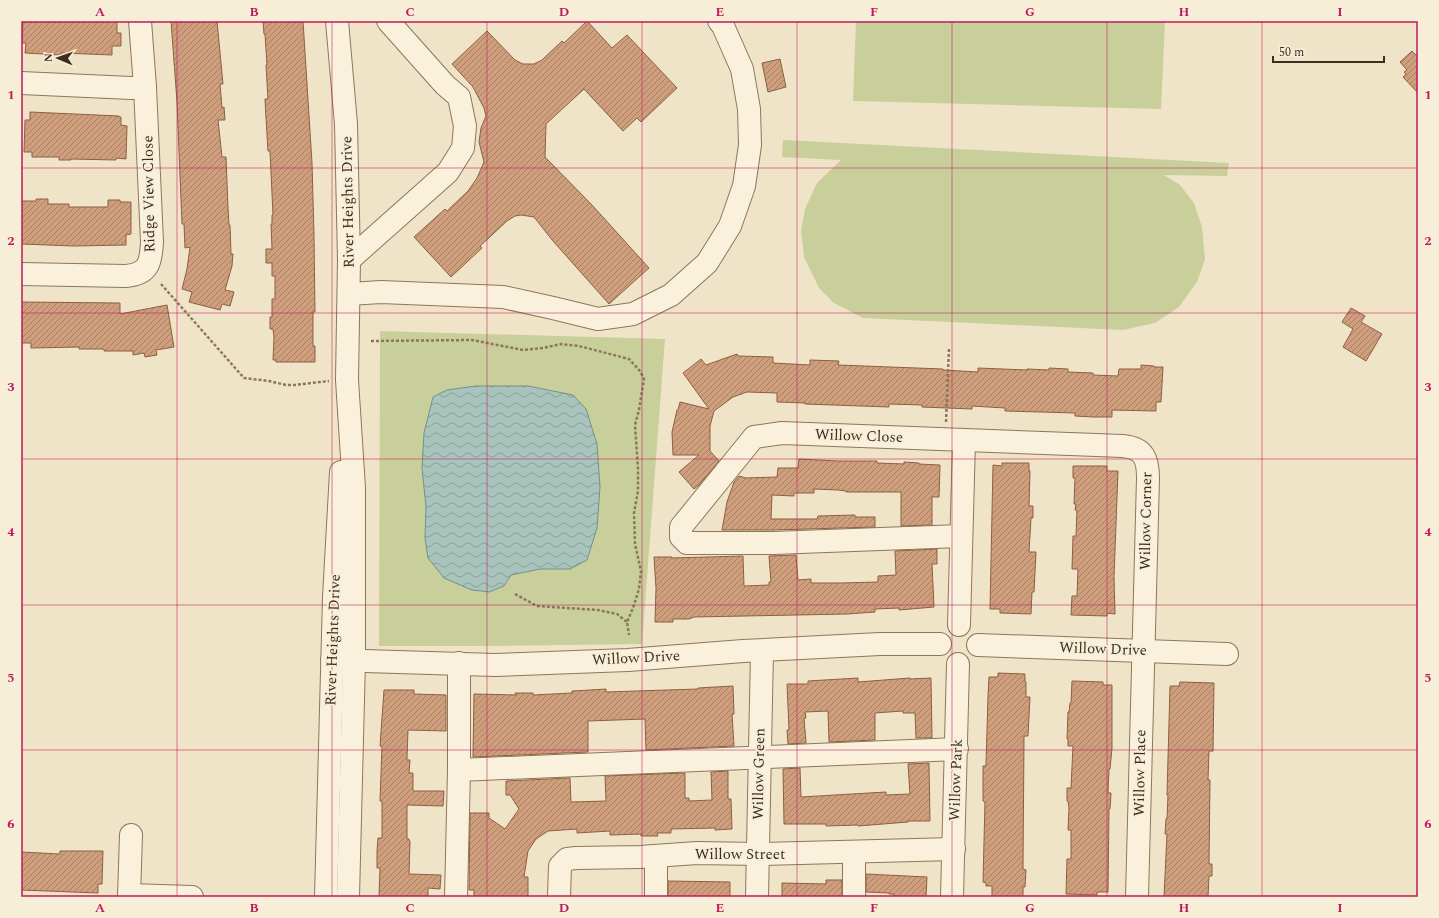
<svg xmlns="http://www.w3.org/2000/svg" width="1439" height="918" viewBox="0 0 1439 918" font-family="Spectral,serif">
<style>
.green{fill:#c9cf9b}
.water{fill:url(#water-waves);stroke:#6f938a}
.building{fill:url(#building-hatch);stroke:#8d5f41}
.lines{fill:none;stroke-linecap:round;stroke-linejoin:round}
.minor-casing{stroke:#8d765c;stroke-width:24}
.path{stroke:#8d765c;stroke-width:2.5;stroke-dasharray:3 2;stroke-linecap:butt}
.minor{stroke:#faf1dc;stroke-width:22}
.grid{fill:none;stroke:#c2185b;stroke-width:1;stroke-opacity:0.55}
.labels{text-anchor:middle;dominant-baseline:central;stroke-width:3.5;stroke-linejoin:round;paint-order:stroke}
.street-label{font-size:15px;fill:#3d2e20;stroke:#f7eed8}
.neatline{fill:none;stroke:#c2185b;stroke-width:1.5}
.grid-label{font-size:13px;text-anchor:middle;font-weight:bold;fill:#c2185b}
</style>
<defs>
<pattern id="water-waves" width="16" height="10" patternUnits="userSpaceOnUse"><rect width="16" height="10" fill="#a9c4bc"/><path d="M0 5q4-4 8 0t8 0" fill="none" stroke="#8ba098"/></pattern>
<pattern id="building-hatch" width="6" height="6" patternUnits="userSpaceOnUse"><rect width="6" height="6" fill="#cf9f7d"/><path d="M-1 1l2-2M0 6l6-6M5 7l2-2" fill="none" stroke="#a98266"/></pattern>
</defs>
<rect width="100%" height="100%" fill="#f0e4c8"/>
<g class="green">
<polygon points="856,21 1165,21 1161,109 853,101"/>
<polygon points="783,140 1229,163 1227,176 1164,175 1180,185 1194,203 1202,227 1205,259 1197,282 1179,307 1155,323 1123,330 863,318 834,303 819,288 804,257 801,230 805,209 817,183 841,160 782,157"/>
<polygon points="380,331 665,339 642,644 491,646 379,646"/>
</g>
<polygon class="water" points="476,386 528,386 573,395 586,409 597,444 600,487 597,528 587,560 570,569 540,569 511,575 504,586 489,592 472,590 444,578 428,558 425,538 426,507 422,468 424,433 433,397 447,390"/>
<g class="building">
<polygon points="23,21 117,21 117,33 121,33 121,46 112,46 112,55 61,53 61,55 25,53 26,43 22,43"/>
<polygon points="171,21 217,21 223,84 220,84 222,108 224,107 225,120 218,120 222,157 226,157 228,208 229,225 230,225 231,254 233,254 232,266 225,290 234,292 230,306 222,304 220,310 189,302 192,292 182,289 187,269 190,247 185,248 184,224 182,224 177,102"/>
<polygon points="263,21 303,21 312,163 314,235 315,312 313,312 313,346 315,346 315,362 276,362 276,360 273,360 274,337 273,329 270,329 270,317 272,317 272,299 275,299 275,276 272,276 272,263 266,263 266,249 272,249 271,224 272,224 272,215 273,215 270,151 268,151 266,118 265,99 268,99 266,65 267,65 265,34 264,34"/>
<polygon points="587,21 612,48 627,35 677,88 641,122 637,118 623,131 584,89 546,124 545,157 592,205 649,268 609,304 553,241 534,217 521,215 515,216 507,221 480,246 482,248 451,277 414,237 445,209 447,211 468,191 477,178 484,162 479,142 481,128 486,116 484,108 473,87 452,64 487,31 515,60 523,64 534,64 542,60 562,41 564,43"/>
<polygon points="1412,51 1418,57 1418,93 1403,77 1406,74 1404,72 1407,70 1400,62"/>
<polygon points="780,59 786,87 768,92 762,63"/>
<polygon points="30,112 119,116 119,117 121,117 121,125 127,126 126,159 116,158 116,160 71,159 71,160 59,160 59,157 32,157 32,152 24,152 25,120 30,120"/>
<polygon points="36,199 48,199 48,204 69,204 69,207 108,207 108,200 120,200 120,202 131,202 131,234 126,235 126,245 74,246 21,244 21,201 36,201"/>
<polygon points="21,302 120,303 120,314 167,305 174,347 156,350 157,355 145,357 144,353 133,355 133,351 104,351 104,349 79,349 79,347 31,348 31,343 21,343"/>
<polygon points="1351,308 1365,316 1361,322 1382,334 1366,361 1343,347 1353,329 1342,322"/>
<polygon points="737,354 738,356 773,357 773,363 810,365 810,360 839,361 838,365 943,369 943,370 978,372 978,368 1027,370 1027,369 1049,370 1049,368 1068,369 1068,372 1093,373 1093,375 1118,376 1119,369 1141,369 1141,365 1154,366 1154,367 1163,367 1161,402 1156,402 1156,411 1112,410 1112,417 1093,417 1075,416 1075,413 1005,411 1005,408 972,406 972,409 922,407 922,405 889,404 889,407 805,404 805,403 777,402 777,393 747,392 733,397 714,411 710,426 710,451 719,461 699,485 694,489 679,472 699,455 673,455 672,432 677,410 678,410 680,402 709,409 683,373 701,359 706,365"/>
<polygon points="799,459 838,461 877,461 877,463 904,464 904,462 919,463 919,464 940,465 939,497 932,497 932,525 901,526 901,492 846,492 846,491 838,490 814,489 814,493 794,493 794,496 772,495 771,519 817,519 818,516 855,515 855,517 875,517 875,527 773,530 722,530 727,502 734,482 739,476 746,478 777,477 778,468 798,468"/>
<polygon points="1002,463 1029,463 1029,471 1030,471 1029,506 1033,506 1033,518 1031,518 1029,552 1036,552 1034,592 1032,592 1031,614 1000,613 1000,609 990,609 993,465 1002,466"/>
<polygon points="1073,466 1107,466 1107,471 1118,471 1114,577 1115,614 1107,613 1107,616 1071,615 1072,596 1077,596 1078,569 1072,569 1073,536 1076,536 1077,510 1075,510 1076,504 1074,504 1075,478 1073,478"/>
<polygon points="937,549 937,564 932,564 934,607 899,610 899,608 875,609 875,612 847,614 694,617 689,619 673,619 673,622 655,622 656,588 654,557 672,557 672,558 743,556 744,586 769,585 769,582 771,582 769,556 796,555 798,580 811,579 811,583 841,583 878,582 878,576 896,575 895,551"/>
<polygon points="998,673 1025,674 1025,682 1026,682 1026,697 1030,697 1028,736 1024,736 1023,869 1026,870 1025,887 1023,887 1023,897 992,897 992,886 986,886 986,883 983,882 985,802 983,801 983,766 986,766 988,696 989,677 998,677"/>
<polygon points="858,678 858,682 910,678 910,679 931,678 932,738 916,738 915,713 903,713 903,711 875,713 875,740 829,742 828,711 805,712 806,718 804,718 806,743 788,744 787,730 789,730 787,684 808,684 808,681"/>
<polygon points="1072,681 1103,682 1103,685 1112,685 1112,748 1110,769 1109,769 1108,793 1111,793 1110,809 1109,809 1108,892 1097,892 1097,895 1066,894 1067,859 1071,859 1071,830 1068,830 1069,808 1068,801 1067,801 1067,788 1071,788 1073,746 1068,746 1068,739 1067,739 1068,712 1069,712 1070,703 1071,703"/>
<polygon points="1180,682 1214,683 1213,751 1209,751 1208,780 1210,780 1209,864 1212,864 1212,876 1209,876 1208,897 1164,897 1167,834 1165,834 1166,819 1167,819 1168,795 1167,795 1170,686 1179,686"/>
<polygon points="733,686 734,714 732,714 734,746 646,750 645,719 588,721 588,752 473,757 474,694 516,695 515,693 533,693 533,695 572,693 572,691 590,690 606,689 606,692 698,689 698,688"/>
<polygon points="384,690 414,690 414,694 446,695 446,731 408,730 407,758 407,760 410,760 409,773 413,773 413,791 444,791 443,806 407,805 407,839 409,839 410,842 409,874 441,875 440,889 428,888 428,897 381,897 379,896 380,868 377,868 377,851 378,838 382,838 382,801 380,801 382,746 380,746"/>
<polygon points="929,763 930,821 908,821 908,822 858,826 858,825 826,826 826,824 784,824 783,769 800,768 801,797 886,792 886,795 910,794 908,764"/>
<polygon points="728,771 728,799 731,799 732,829 715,830 715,828 671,829 671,833 657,833 658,836 641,836 641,834 610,835 610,831 577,833 577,829 548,831 536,839 528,851 524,877 528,877 528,897 474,897 474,890 469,890 470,813 489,813 489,818 505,829 519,809 510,795 506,795 506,781 570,778 571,802 606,801 605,776 685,773 685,798 689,798 689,801 712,800 711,772"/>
<polygon points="60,851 103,851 102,884 98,884 98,893 21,890 21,852 60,854"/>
<polygon points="866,874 927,877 926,897 894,897 894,894 889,894 889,893 866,892"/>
<polygon points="826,880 842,880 842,897 782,897 782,883 826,884"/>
<polygon points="668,881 730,882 730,897 668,897"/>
</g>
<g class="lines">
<defs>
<g id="minor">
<polyline points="337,21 346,124 349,260 347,380 354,488 354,660 348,897"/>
<polyline points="21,83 131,88 145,87"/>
<polyline points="349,260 448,172 463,148 465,126 459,97 445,85 388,21"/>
<path d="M21 274 126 276C149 274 151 262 152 242L145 87 140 21"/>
<polyline points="349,294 381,292 503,297 553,308 598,319 633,314 671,295 707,263 730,226 744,186 750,145 749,109 742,69 723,26 719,21"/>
<path d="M961 536 773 543H687L681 537V527L754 437 782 433 1123 446C1144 448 1148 459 1148 478L1137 897"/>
<polyline points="959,625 964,441"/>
<polyline points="978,645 1227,654"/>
<polyline points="332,660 495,665 628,660 743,651 880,644 940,644"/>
<polyline points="459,770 957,749"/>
<polyline points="129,895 192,897"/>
<polyline points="129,897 131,835"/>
<polyline points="326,897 334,597 341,472"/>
<polyline points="456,897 459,770 459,663"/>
<polyline points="559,897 560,866 567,859 576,858 640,857 697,853 758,854 954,849"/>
<polyline points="656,897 656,856"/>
<polyline points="757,897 762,651"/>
<polyline points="854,897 854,852"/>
<polyline points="952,897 958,664"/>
</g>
</defs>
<use href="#minor" class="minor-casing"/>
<g class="path">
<polyline points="161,284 244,378 269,381 286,385 294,385 329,381"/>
<polyline points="371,341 472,340 523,350 543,348 561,344 579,346 629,359 640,371 644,379 639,410 635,425 638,469 638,491 634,513 635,544 641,571 639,589 633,608 627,622 629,635"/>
<polyline points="946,422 949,348"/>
<polyline points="515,594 537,606 598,610 617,614 627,622"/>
</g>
<use href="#minor" class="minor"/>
</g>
<path class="grid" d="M177 21V897M332 21V897M487 21V897M642 21V897M797 21V897M952 21V897M1107 21V897M1262 21V897M21 168H1418M21 313H1418M21 459H1418M21 605H1418M21 750H1418"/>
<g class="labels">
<g class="street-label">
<text transform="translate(149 194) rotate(-91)">Ridge View Close</text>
<text transform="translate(348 202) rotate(-91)">River Heights Drive</text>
<text transform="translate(859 436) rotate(2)">Willow Close</text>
<text transform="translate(1146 521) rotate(-89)">Willow Corner</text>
<text transform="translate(333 640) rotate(-88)">River Heights Drive</text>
<text transform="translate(1103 649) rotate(2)">Willow Drive</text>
<text transform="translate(636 658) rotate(-3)">Willow Drive</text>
<text transform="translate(1140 773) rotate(-89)">Willow Place</text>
<text transform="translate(759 774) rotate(-89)">Willow Green</text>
<text transform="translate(956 780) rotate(-88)">Willow Park</text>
<text x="740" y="854">Willow Street</text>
</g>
</g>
<rect width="1439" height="918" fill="none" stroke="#f7eed8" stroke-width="44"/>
<g transform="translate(58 58) rotate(272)" stroke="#f7eed8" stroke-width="3" paint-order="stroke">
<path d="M0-3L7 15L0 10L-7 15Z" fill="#3d2e20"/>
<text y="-6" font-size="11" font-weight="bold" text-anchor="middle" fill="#3d2e20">N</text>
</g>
<path d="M1273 56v6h111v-6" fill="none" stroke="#3d2e20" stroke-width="2"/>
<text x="1279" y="56" font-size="12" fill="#3d2e20" stroke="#f7eed8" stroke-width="3" paint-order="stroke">50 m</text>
<rect x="22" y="22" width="1395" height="874" class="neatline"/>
<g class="grid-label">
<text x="100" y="16">A</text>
<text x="254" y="16">B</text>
<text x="410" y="16">C</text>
<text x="564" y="16">D</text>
<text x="720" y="16">E</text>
<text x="874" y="16">F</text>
<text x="1030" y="16">G</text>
<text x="1184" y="16">H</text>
<text x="1340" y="16">I</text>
<text x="11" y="99">1</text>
<text x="1428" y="99">1</text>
<text x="11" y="245">2</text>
<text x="1428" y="245">2</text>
<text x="11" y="391">3</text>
<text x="1428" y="391">3</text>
<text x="11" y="536">4</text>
<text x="1428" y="536">4</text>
<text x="11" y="682">5</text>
<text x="1428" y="682">5</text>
<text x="11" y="828">6</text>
<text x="1428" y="828">6</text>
<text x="100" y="912">A</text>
<text x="254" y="912">B</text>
<text x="410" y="912">C</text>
<text x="564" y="912">D</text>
<text x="720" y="912">E</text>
<text x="874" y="912">F</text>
<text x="1030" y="912">G</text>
<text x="1184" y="912">H</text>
<text x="1340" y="912">I</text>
</g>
</svg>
